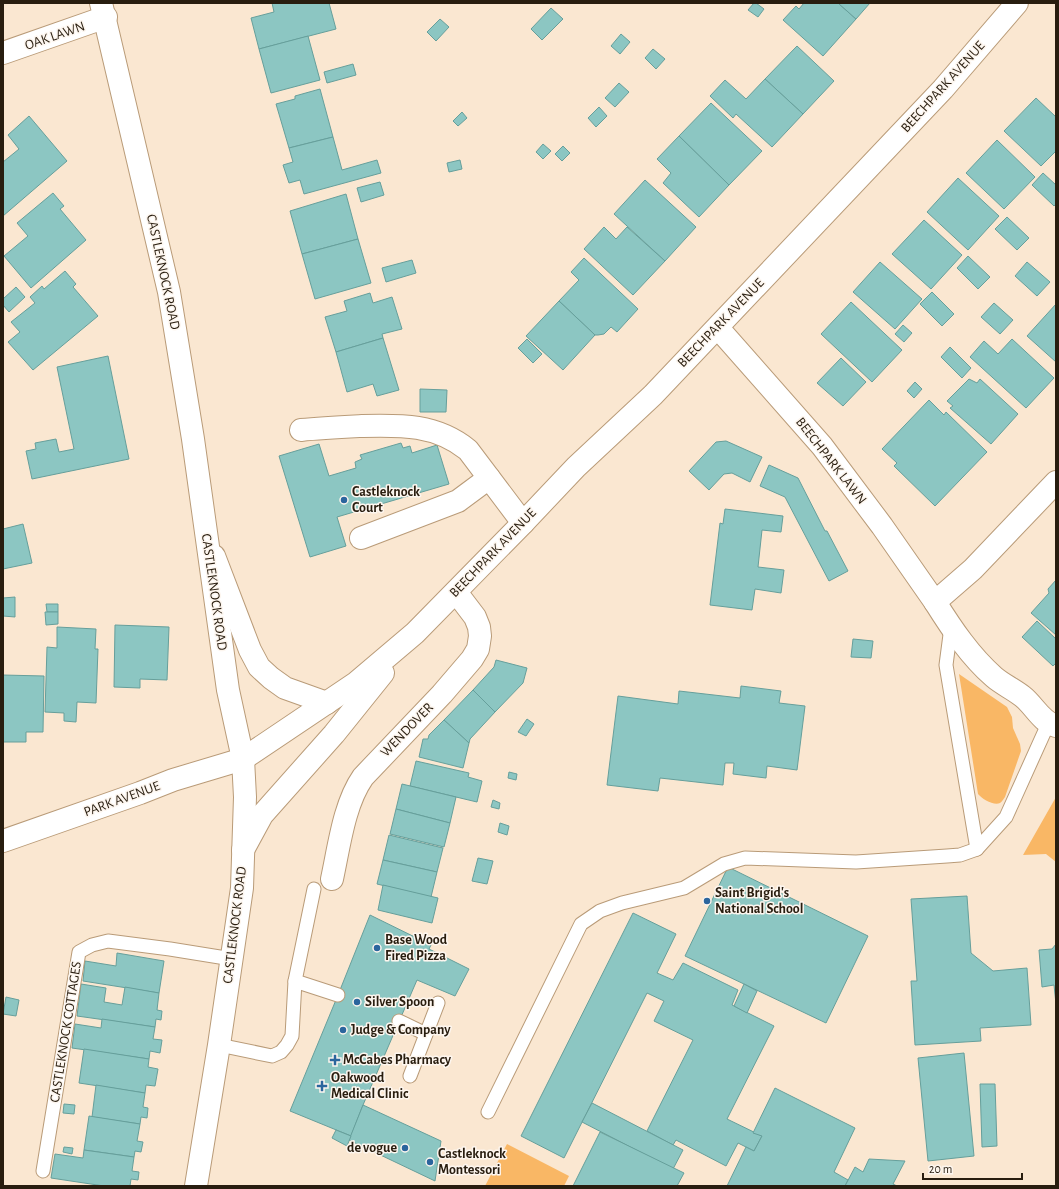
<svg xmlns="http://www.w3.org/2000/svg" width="1059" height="1189" viewBox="0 0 1059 1189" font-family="'Alegreya Sans',sans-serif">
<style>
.green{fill:#f9b765}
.building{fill:#8cc6c2;stroke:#669f9b}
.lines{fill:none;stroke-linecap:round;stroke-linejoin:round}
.service-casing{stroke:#b99b78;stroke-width:15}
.minor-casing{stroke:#b99b78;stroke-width:24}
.secondary-casing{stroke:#b99b78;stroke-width:24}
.service{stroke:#fff;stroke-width:13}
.minor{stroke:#fff;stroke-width:22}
.secondary{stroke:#fff;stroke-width:22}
.poi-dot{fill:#2b659d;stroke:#fdf6ef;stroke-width:1.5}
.labels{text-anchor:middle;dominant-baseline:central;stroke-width:3;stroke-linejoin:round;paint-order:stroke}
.street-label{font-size:14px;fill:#281d0f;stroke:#fdf6ef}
.poi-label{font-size:14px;font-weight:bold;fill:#281d0f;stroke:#fdf6ef;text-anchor:start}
</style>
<rect width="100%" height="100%" fill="#fae7d1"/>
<g class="green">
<path d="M959 674 1007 707 1012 717 1013 728 1020 744 1021 751 1005 797C1004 798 1002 802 1000 803 994 806 982 799 978 794Z"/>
<polygon points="1056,797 1056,862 1046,854 1023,855"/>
<polygon points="507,1144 569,1176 564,1186 485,1186"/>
</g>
<g class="building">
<polygon points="272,3 329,3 336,29 259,49 251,18 274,12"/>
<polygon points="754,3 756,3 764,9 758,17 748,10"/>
<polygon points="804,3 838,3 856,19 823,56 783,20 796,6 799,9"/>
<polygon points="838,3 870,3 856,19"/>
<polygon points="551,8 563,19 542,40 531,29"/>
<polygon points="440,19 449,27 436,41 427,32"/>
<polygon points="621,34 630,42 620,54 611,46"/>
<polygon points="308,36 320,80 271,93 259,49"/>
<polygon points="797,46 834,81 803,114 765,79"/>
<polygon points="653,49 665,59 656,69 645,58"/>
<polygon points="353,64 356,75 327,83 324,72"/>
<polygon points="765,79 803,114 772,147 736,114 733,118 710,96 725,80 746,99"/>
<polygon points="619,83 629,92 615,107 605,98"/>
<polygon points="320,89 333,137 289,148 276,104 295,99 295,96"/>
<polygon points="1036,98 1056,117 1056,151 1041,166 1004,131"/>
<polygon points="711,103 762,151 729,185 679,136"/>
<polygon points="599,107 607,116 596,127 588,118"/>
<polygon points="462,112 467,118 458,126 453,121"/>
<polygon points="29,116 67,161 3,216 3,162 19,149 8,135"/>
<polygon points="679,136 729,185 699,217 663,183 671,173 657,159"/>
<polygon points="333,137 342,170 377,160 381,173 304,194 300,180 289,183 283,165 293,162 289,148"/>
<polygon points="997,140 1035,177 1004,209 966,173"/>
<polygon points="543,144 551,151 543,159 536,152"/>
<polygon points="563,146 570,153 562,161 555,154"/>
<polygon points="460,160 462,169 449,172 447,163"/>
<polygon points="1043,173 1056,185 1056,204 1054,206 1032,185"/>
<polygon points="958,178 999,216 968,250 927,212"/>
<polygon points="645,180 696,227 665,261 614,214"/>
<polygon points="380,182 384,195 361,202 357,188"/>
<polygon points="53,193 64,206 60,209 86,240 31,288 4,256 28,236 17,223"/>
<polygon points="346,194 358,239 302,254 290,211"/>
<polygon points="1007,217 1029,238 1017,250 995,229"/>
<polygon points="924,220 962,255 931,289 892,254"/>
<polygon points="604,227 616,239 627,227 665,261 633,295 584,249"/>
<polygon points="358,239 371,283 315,299 302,254"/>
<polygon points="968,256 990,277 978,289 957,268"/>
<polygon points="584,258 638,309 617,332 611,327 604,334 598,335 595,335 559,301 579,280 571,272"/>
<polygon points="412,260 416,273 386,282 382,268"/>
<polygon points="880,262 922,299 895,329 853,292"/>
<polygon points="1027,262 1050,282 1037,296 1015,276"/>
<polygon points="65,271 76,284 73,287 98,316 33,370 8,342 20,332 11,322 35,303 30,297 42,286 44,289"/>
<polygon points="16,287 25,297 9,312 3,305 3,299"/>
<polygon points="932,292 954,314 942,326 920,304"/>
<polygon points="370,293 373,303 392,297 402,329 382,334 383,338 336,352 325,317 347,311 344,301"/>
<polygon points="559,301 595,335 563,370 526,336"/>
<polygon points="851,302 902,350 872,382 821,334"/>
<polygon points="994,303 1013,320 1000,334 981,317"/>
<polygon points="1056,304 1056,362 1027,336"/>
<polygon points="903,325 912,333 904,342 895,334"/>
<polygon points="383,338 399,390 377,396 373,384 347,392 336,352"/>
<polygon points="527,339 542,354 533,363 518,348"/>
<polygon points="1012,339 1054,378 1026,408 970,357 984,341 998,354"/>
<polygon points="950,347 971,368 962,378 941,357"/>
<polygon points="108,356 129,459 32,479 26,451 36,449 35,443 56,439 59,452 74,449 57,367"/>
<polygon points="841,358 866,382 843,406 817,383"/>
<polygon points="969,379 977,383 980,379 1018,414 991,444 950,408 953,406 947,401"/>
<polygon points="915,382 922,389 914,398 907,391"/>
<polygon points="420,389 447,390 446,412 420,412"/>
<polygon points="929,400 944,415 946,412 987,452 935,506 894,466 897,463 882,449"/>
<polygon points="726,441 762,457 750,482 732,473 724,474 709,490 689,471 716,442"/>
<polygon points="401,443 403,448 410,446 412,453 437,445 449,484 337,517 346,546 310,557 279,456 319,444 329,476 356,468 355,462 362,459 360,455"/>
<polygon points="769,465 798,478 825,531 827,531 848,571 829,581 785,497 760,486"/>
<polygon points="725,509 783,516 781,532 762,530 758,567 784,570 781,593 755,589 752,610 710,605 720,523 723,524"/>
<polygon points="23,524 32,563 3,569 3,529"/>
<polygon points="1056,580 1056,635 1031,613 1049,593 1048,589"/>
<polygon points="15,597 15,617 3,616 3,598"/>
<polygon points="46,604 58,604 58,612 47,612"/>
<polygon points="45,612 58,612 58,624 46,625"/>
<polygon points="1037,621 1056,639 1056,663 1053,666 1022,637"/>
<polygon points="115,625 169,627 167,680 140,679 140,688 114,687"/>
<polygon points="57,627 96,629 95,649 98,649 96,703 77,702 76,722 64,721 64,713 45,712 47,647 57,648"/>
<polygon points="853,639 873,641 871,658 851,657"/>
<polygon points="496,660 527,668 523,683 495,712 473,690 494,667"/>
<polygon points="3,675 44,676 43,732 26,732 26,742 3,742"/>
<polygon points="741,686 781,691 779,703 805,706 797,770 767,766 766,778 733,774 734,763 725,763 723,785 660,778 658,791 607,785 618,696 678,704 679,691 740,698"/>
<polygon points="473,690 495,712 470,739 469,743 444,720"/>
<polygon points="527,719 534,724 526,736 518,732"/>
<polygon points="444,720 469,743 463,768 419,757 423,739 428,739 429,735"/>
<polygon points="416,761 469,773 468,777 482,781 477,802 410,786"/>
<polygon points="509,772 517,774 516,780 508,778"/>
<polygon points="402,784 456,797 450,823 396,809"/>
<polygon points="493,800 500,803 499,809 491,807"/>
<polygon points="396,809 450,823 444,847 390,834"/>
<polygon points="500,823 509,826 507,835 498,832"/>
<polygon points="389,835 443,848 437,872 383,860"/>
<polygon points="478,858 493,861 487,884 472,881"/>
<polygon points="383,860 437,872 431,897 377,884"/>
<polygon points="728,867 868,936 826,1023 685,956"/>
<polygon points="383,885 438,898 432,923 378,910"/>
<polygon points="967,896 971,953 993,971 1027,968 1031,1025 980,1028 981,1041 915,1045 911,981 917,981 911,899"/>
<polygon points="633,913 676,934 657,973 673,980 683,963 738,990 732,1005 774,1026 727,1119 762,1136 754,1151 738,1143 726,1166 676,1140 673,1145 647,1131 693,1040 654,1021 664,1001 647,993 564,1158 521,1136"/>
<polygon points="370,915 431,945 429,949 469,969 455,996 417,980 363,1105 351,1136 290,1111 338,995"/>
<polygon points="1056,944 1056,1004 1054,985 1042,987 1039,950 1052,949"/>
<polygon points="117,953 164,961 159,993 83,981 85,961 116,966"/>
<polygon points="81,984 106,988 104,1002 122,1005 125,987 159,993 157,1010 162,1011 161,1020 156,1019 155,1027 77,1016"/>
<polygon points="744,984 757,991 747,1013 734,1006"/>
<polygon points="6,997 19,1000 16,1016 3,1014"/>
<polygon points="102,1019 155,1027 153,1039 162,1040 160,1053 150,1051 149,1059 72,1048 75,1024 101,1028"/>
<polygon points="84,1049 149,1059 148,1067 158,1069 155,1086 146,1085 145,1093 79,1083"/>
<polygon points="964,1053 974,1156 928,1161 918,1058"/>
<polygon points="980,1084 995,1084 997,1146 982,1147"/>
<polygon points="96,1085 145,1093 143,1107 148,1108 147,1118 141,1117 140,1124 92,1117"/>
<polygon points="775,1088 855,1128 834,1172 848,1180 845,1186 727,1186 746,1147 754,1151 762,1136 753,1133"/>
<polygon points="592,1103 683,1150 673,1169 582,1122"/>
<polygon points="64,1104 75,1105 74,1114 63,1113"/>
<polygon points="363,1105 441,1141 435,1181 349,1140"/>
<polygon points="89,1116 140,1124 137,1141 143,1142 141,1152 135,1151 134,1157 84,1150"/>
<polygon points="336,1130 351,1136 347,1146 332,1138"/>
<polygon points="600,1132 684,1173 677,1186 573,1186"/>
<polygon points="64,1147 73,1148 72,1154 63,1152"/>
<polygon points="84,1150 134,1157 132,1171 139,1172 138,1180 131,1179 130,1186 104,1186 51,1178 55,1154 83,1158"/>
<polygon points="869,1159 905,1161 893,1184 897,1186 845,1186 855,1167 863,1172"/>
</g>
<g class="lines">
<defs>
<g id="service">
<polyline points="951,627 946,665 977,849 1006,817 1048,724"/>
<polyline points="295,981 338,995"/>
<polyline points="399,1021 426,1034"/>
<polyline points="219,1045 272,1056 281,1052 287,1045 292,1036 295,981 314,889"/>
<polyline points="410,1076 438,1003"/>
<polyline points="488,1112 581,924 600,911 622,903 684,888 724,864 745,858 856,862 947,856 960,855 977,849"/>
<polyline points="43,1171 79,952 92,945 108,941 170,949 232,959"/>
</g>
<g id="minor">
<polyline points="3,53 106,17"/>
<polyline points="718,328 822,446 882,526 935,602 973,569 1056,482"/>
<path d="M301 430C321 428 342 427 362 426 401 425 436 424 468 450L523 523"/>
<polyline points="361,538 458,501 489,478"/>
<polyline points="214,556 250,650 259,667 271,678 285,688 327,703"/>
<path d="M935 602C952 629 970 656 994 677 1002 684 1013 689 1022 696 1034 705 1041 722 1056 726"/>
<polyline points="3,841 140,793 173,780 243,759 356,683 415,633 523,523 576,467 653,395 943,89 1017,3"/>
<polyline points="243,850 262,815 334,734 383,673"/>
<path d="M332 879C339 847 344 804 363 777L442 694 472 659 478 649 480 636 479 627 475 617 456 592"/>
</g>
<polyline id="secondary" points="101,3 169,292 193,439 228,690 243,759 245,797 242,888 219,1045 196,1186"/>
</defs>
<use href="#service" class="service-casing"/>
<use href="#minor" class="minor-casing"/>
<use href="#secondary" class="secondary-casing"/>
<use href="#service" class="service"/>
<use href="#minor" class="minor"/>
<use href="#secondary" class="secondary"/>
</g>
<g class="poi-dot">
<circle cx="344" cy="500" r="4"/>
<circle cx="707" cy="901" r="4"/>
<circle cx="377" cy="948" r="4"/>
<circle cx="357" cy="1002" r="4"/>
<circle cx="343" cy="1030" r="4"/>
<path d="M333 1054h4v4h4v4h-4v4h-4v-4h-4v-4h4z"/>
<path d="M320 1080h4v4h4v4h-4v4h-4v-4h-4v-4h4z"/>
<circle cx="405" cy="1148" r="4"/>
<circle cx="430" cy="1162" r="4"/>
</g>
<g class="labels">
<g class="street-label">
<text transform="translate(55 36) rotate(-19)">OAK LAWN</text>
<text transform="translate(943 87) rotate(-48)">BEECHPARK AVENUE</text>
<text transform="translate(163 272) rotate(78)">CASTLEKNOCK ROAD</text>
<text transform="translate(721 323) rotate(-46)">BEECHPARK AVENUE</text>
<text transform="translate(831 461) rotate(52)">BEECHPARK LAWN</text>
<text transform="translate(493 553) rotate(-46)">BEECHPARK AVENUE</text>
<text transform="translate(214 592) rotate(82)">CASTLEKNOCK ROAD</text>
<text transform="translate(407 730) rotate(-46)">WENDOVER</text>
<text transform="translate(122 799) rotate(-20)">PARK AVENUE</text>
<text transform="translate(235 925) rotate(-83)">CASTLEKNOCK ROAD</text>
<text transform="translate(66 1032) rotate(-81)">CASTLEKNOCK COTTAGES</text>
</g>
<g class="poi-label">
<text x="352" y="492">Castleknock<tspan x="352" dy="16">Court</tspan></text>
<text x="715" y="893">Saint Brigid's<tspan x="715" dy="16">National School</tspan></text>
<text x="385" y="940">Base Wood<tspan x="385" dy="16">Fired Pizza</tspan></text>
<text x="365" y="1002">Silver Spoon</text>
<text x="351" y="1030">Judge &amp; Company</text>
<text x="343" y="1060">McCabes Pharmacy</text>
<text x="331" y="1078">Oakwood<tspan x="331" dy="16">Medical Clinic</tspan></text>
<text x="397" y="1148" text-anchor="end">de vogue</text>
<text x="438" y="1154">Castleknock<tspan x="438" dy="16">Montessori</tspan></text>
</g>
</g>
<rect width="1059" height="1189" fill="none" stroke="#281d0f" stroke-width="8"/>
<path d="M923 1173v6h99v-6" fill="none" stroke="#281d0f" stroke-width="2"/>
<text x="929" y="1173" font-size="12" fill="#281d0f" stroke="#fdf6ef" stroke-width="3" paint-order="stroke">20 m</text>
</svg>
